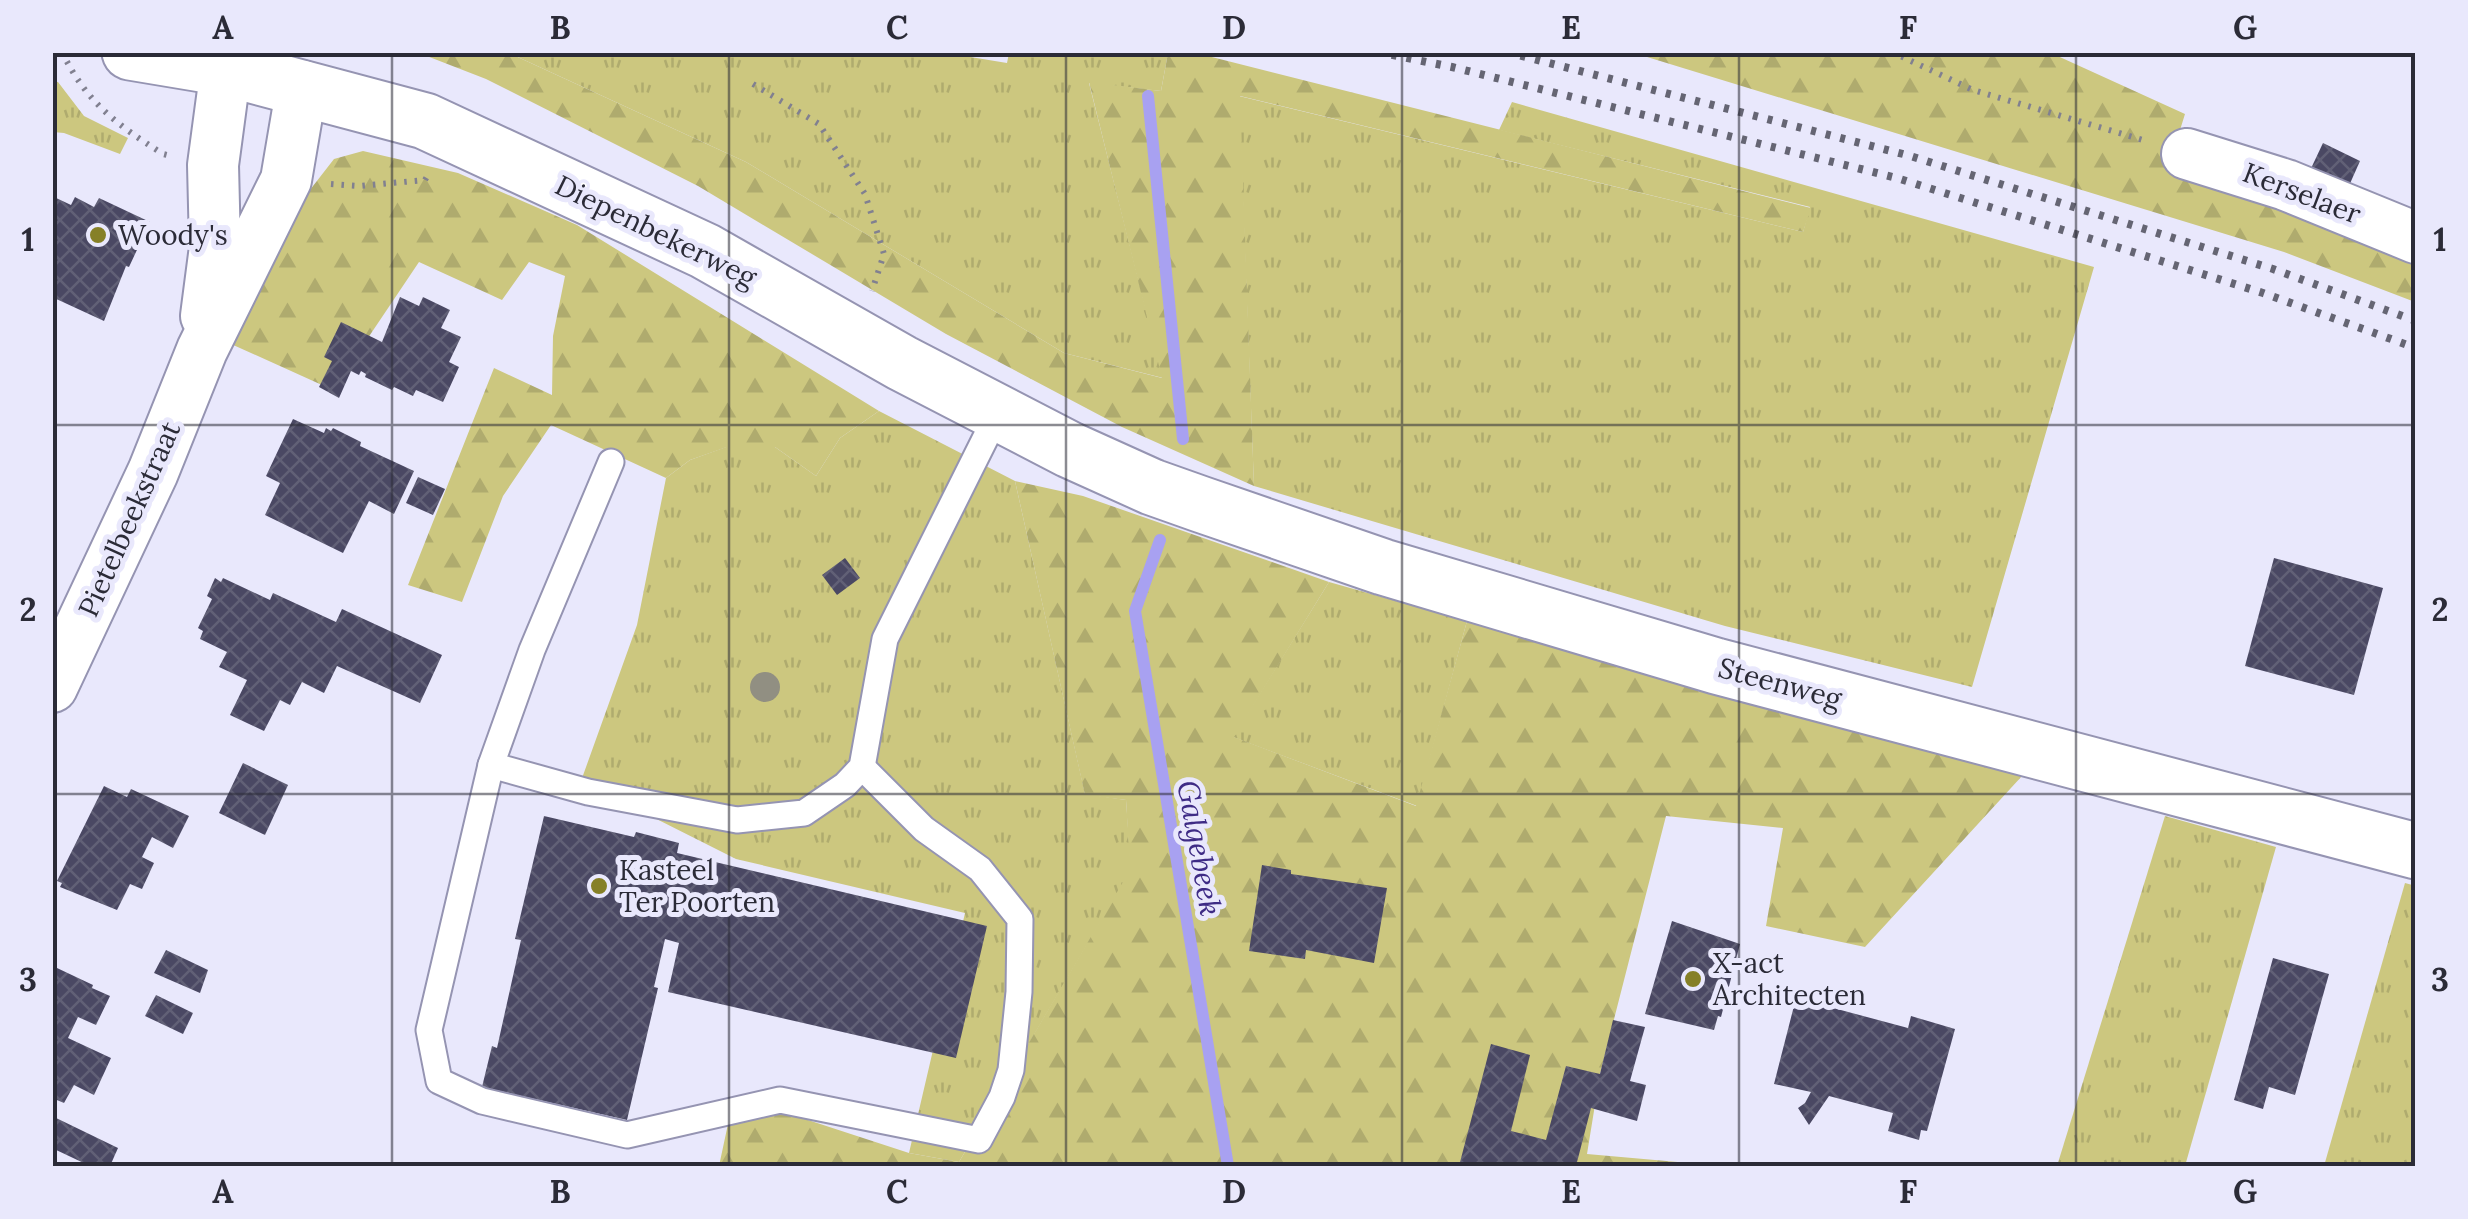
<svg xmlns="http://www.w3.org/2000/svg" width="2468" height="1219" viewBox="0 0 2468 1219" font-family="Lora,serif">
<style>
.grass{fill:url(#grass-tufts)}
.forest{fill:url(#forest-firs)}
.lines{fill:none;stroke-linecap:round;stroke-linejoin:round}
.stream{stroke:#a8a1f1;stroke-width:12}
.building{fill:url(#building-cross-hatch)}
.service-casing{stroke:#9594b2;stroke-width:29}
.minor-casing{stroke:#9594b2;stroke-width:54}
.secondary-casing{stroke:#9594b2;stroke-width:59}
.path{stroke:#818090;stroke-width:6;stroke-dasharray:2.5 8;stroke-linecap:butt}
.service{stroke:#fff;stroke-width:25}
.minor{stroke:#fff;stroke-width:50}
.secondary{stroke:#fff;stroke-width:55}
.rail{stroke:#656573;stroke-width:8;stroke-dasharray:5 10;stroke-linecap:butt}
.tree{fill:#918f82}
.grid{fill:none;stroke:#2b2b37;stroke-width:2.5;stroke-opacity:0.55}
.poi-dot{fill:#868027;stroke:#e9e8fc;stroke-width:4}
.labels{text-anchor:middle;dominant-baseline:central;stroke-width:10;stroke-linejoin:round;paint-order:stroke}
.street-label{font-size:28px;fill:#2b2b37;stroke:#e9e8fc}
.poi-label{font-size:28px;fill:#2b2b37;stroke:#e9e8fc;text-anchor:start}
.water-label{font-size:30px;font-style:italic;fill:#3e2b85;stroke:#e9e8fc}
.neatline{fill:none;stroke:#2b2b37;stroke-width:4}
.grid-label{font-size:32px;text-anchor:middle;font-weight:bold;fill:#2b2b37}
</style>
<defs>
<pattern id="grass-tufts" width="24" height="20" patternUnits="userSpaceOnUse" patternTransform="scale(2.5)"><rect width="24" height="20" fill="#ccc77f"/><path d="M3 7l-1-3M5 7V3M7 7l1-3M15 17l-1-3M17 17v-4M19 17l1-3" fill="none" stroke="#afab6e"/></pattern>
<pattern id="forest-firs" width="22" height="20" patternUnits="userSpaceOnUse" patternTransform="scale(2.5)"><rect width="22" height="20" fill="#ccc77f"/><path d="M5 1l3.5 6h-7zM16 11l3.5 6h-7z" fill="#afab6e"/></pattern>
<pattern id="building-cross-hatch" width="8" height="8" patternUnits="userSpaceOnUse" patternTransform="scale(2.5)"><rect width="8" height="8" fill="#4a4863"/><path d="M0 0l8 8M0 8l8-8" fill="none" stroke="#616076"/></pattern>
</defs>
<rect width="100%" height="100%" fill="#e9e8fc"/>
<g class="grass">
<polygon points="940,52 1007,63 1009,53 1168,53 1161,91 1089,83 1163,378 1064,353 746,162 509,53"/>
<polygon points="52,81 58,82 84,116 128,138 120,154 64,133 53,132"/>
<polygon points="1239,96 1803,232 1810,207 1499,130 1512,102 2094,267 1972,687 1725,626 1254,486"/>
<polygon points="879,411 1015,481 1085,794 1126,800 1131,870 959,1162 909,1153 965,913 736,859 581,781 637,625 666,478 690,460 726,447 775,447 816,476 840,438"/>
<polygon points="1329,582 1467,621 1417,806 1233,737"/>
<polygon points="2165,816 2276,847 2185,1166 2057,1166"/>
<polygon points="2405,883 2416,886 2415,1166 2324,1166"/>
</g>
<g class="forest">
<polygon points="419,53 509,53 746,162 1064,353 1162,378 1089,82 1161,91 1168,53 1196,53 1811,208 1803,232 1240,96 1254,486 1122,427 946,334 698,186 486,79"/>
<polygon points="1634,53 2051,53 2185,114 2171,159 2415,252 2415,302 2284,252"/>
<polygon points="363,151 458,173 577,225 879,411 840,438 816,476 775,447 727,447 690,460 666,478 551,425 503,496 462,602 408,585 494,368 552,395 553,336 565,276 529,262 502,300 419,262 333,390 231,344 299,204 334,159"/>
<polygon points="1015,481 1083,496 1329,582 1234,737 1416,806 1467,621 2022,776 1865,947 1766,926 1783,828 1666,816 1600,1074 1587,1154 1723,1166 719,1166 734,1096 909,1153 959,1162 1130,870 1126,800 1085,795"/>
</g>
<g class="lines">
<g class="stream">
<polyline points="1148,96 1183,439"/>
<polyline points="1160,540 1135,611 1228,1166"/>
</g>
</g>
<g class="building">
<polygon points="2323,143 2360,161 2344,197 2306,179"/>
<polygon points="52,196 71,205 75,197 94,207 99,198 150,222 129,267 126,266 104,321 52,297"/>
<polygon points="400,297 419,306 423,297 450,310 441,328 461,337 449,362 459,367 443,402 416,390 413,396 394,387 392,390 365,377 366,374 361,371 359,375 351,371 339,398 319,387 332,361 324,357 341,322 382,342"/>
<polygon points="293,419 324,433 326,428 331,431 333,428 361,442 360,446 414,471 394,514 369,501 343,553 265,515 280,483 266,476"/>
<polygon points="418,477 445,489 433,515 406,503"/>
<polygon points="845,558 860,578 837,595 822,575"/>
<polygon points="2274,558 2383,588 2354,695 2245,666"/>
<polygon points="215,578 221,582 223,578 270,600 273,593 336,622 342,609 442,655 420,703 337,666 324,693 302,682 290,705 280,700 264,731 230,715 247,680 219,667 227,652 200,639 203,631 198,628 212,599 207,596"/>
<polygon points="243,763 288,785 265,835 219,813"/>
<polygon points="104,786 127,797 131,789 189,816 173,848 152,837 142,857 154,863 142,889 130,884 117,910 60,887 62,883 57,881"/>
<polygon points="544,816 634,837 636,832 679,843 677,853 987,926 956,1058 668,992 679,943 665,939 654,987 658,988 627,1120 482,1087 492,1046 497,1048 521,940 515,939"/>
<polygon points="1262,865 1291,870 1291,874 1387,888 1374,963 1306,950 1305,959 1249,951"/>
<polygon points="1672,921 1740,944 1721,1017 1718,1016 1714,1030 1645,1014"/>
<polygon points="166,950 208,970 200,993 154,973"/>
<polygon points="2273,958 2329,974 2295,1095 2269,1087 2263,1109 2234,1100"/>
<polygon points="57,968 93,985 92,988 110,996 96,1025 78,1017 68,1038 111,1058 94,1095 74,1085 64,1103 52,1098 52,972"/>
<polygon points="156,995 193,1013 183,1034 145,1016"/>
<polygon points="1796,998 1908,1028 1911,1016 1955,1029 1927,1131 1921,1130 1919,1140 1888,1131 1893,1113 1829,1096 1809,1125 1798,1108 1805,1103 1811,1092 1774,1084"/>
<polygon points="1613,1020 1645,1027 1630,1081 1646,1085 1637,1121 1591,1108 1576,1166 1459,1166 1491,1044 1530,1055 1511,1131 1546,1140 1566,1066 1600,1074"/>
<polygon points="52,1116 118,1148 110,1166 90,1166 52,1148"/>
</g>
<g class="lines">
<defs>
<g id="service">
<polyline points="611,462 532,650 491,765 588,792 737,820 804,813 845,785 862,767 885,639 998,413"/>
<polyline points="491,765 429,1030 439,1081 482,1101 627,1135 780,1100 979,1140 1002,1097 1011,1070 1019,992 1020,919 980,869 924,829 862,767"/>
</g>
<g id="minor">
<polyline points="2187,154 2286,185 2416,238"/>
<polyline points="206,316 215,247 213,165 226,68"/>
<polyline points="52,687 153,472 202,350 286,180 302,86"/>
</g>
<polyline id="secondary" points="130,52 226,68 425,121 705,251 902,363 1070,450 1152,487 1200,504 1383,567 1716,666 2416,851"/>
</defs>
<use href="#service" class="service-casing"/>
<use href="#minor" class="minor-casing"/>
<use href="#secondary" class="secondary-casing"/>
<g class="path">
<path d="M62 52C87 103 116 124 163 154L171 156"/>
<polyline points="1892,52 1973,90 2143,140"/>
<polyline points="753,84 819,124 865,194 884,254 872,291"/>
<polyline points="331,184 359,186 425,180 429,173"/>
</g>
<use href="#service" class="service"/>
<use href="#minor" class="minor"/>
<use href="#secondary" class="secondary"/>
<g class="rail">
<polyline points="1377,52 1452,67 1897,178 2263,293 2416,348"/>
<polyline points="1506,52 1907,155 2273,269 2416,321"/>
</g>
</g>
<circle class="tree" cx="765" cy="687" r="15"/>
<path class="grid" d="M392 52V1166M729 52V1166M1066 52V1166M1402 52V1166M1739 52V1166M2076 52V1166M52 425H2416M52 794H2416"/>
<g class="poi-dot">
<circle cx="98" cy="235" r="10"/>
<circle cx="599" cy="886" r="10"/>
<circle cx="1693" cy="979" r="10"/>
</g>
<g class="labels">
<g class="street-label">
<text transform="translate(2302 193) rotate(21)">Kerselaer</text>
<text transform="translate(656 231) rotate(26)">Diepenbekerweg</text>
<text transform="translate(129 519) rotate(-66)">Pietelbeekstraat</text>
<text transform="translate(1780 683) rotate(15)">Steenweg</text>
</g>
<g class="poi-label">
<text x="118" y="235">Woody's</text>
<text x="619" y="870">Kasteel<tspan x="619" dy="32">Ter Poorten</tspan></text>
<text x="1713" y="963">X-act<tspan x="1713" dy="32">Architecten</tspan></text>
</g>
<g class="water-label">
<text transform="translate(1200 848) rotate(80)">Galgebeek</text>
</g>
</g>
<rect width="2468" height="1219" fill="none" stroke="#e9e8fc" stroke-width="110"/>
<rect x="55" y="55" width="2358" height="1109" class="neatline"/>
<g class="grid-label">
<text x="223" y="39">A</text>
<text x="560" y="39">B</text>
<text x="897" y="39">C</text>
<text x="1234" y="39">D</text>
<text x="1571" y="39">E</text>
<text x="1908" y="39">F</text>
<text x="2245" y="39">G</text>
<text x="28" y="251">1</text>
<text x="2440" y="251">1</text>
<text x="28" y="621">2</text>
<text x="2440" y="621">2</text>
<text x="28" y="991">3</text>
<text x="2440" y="991">3</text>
<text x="223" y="1203">A</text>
<text x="560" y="1203">B</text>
<text x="897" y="1203">C</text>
<text x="1234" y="1203">D</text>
<text x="1571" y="1203">E</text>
<text x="1908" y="1203">F</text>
<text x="2245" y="1203">G</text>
</g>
</svg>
